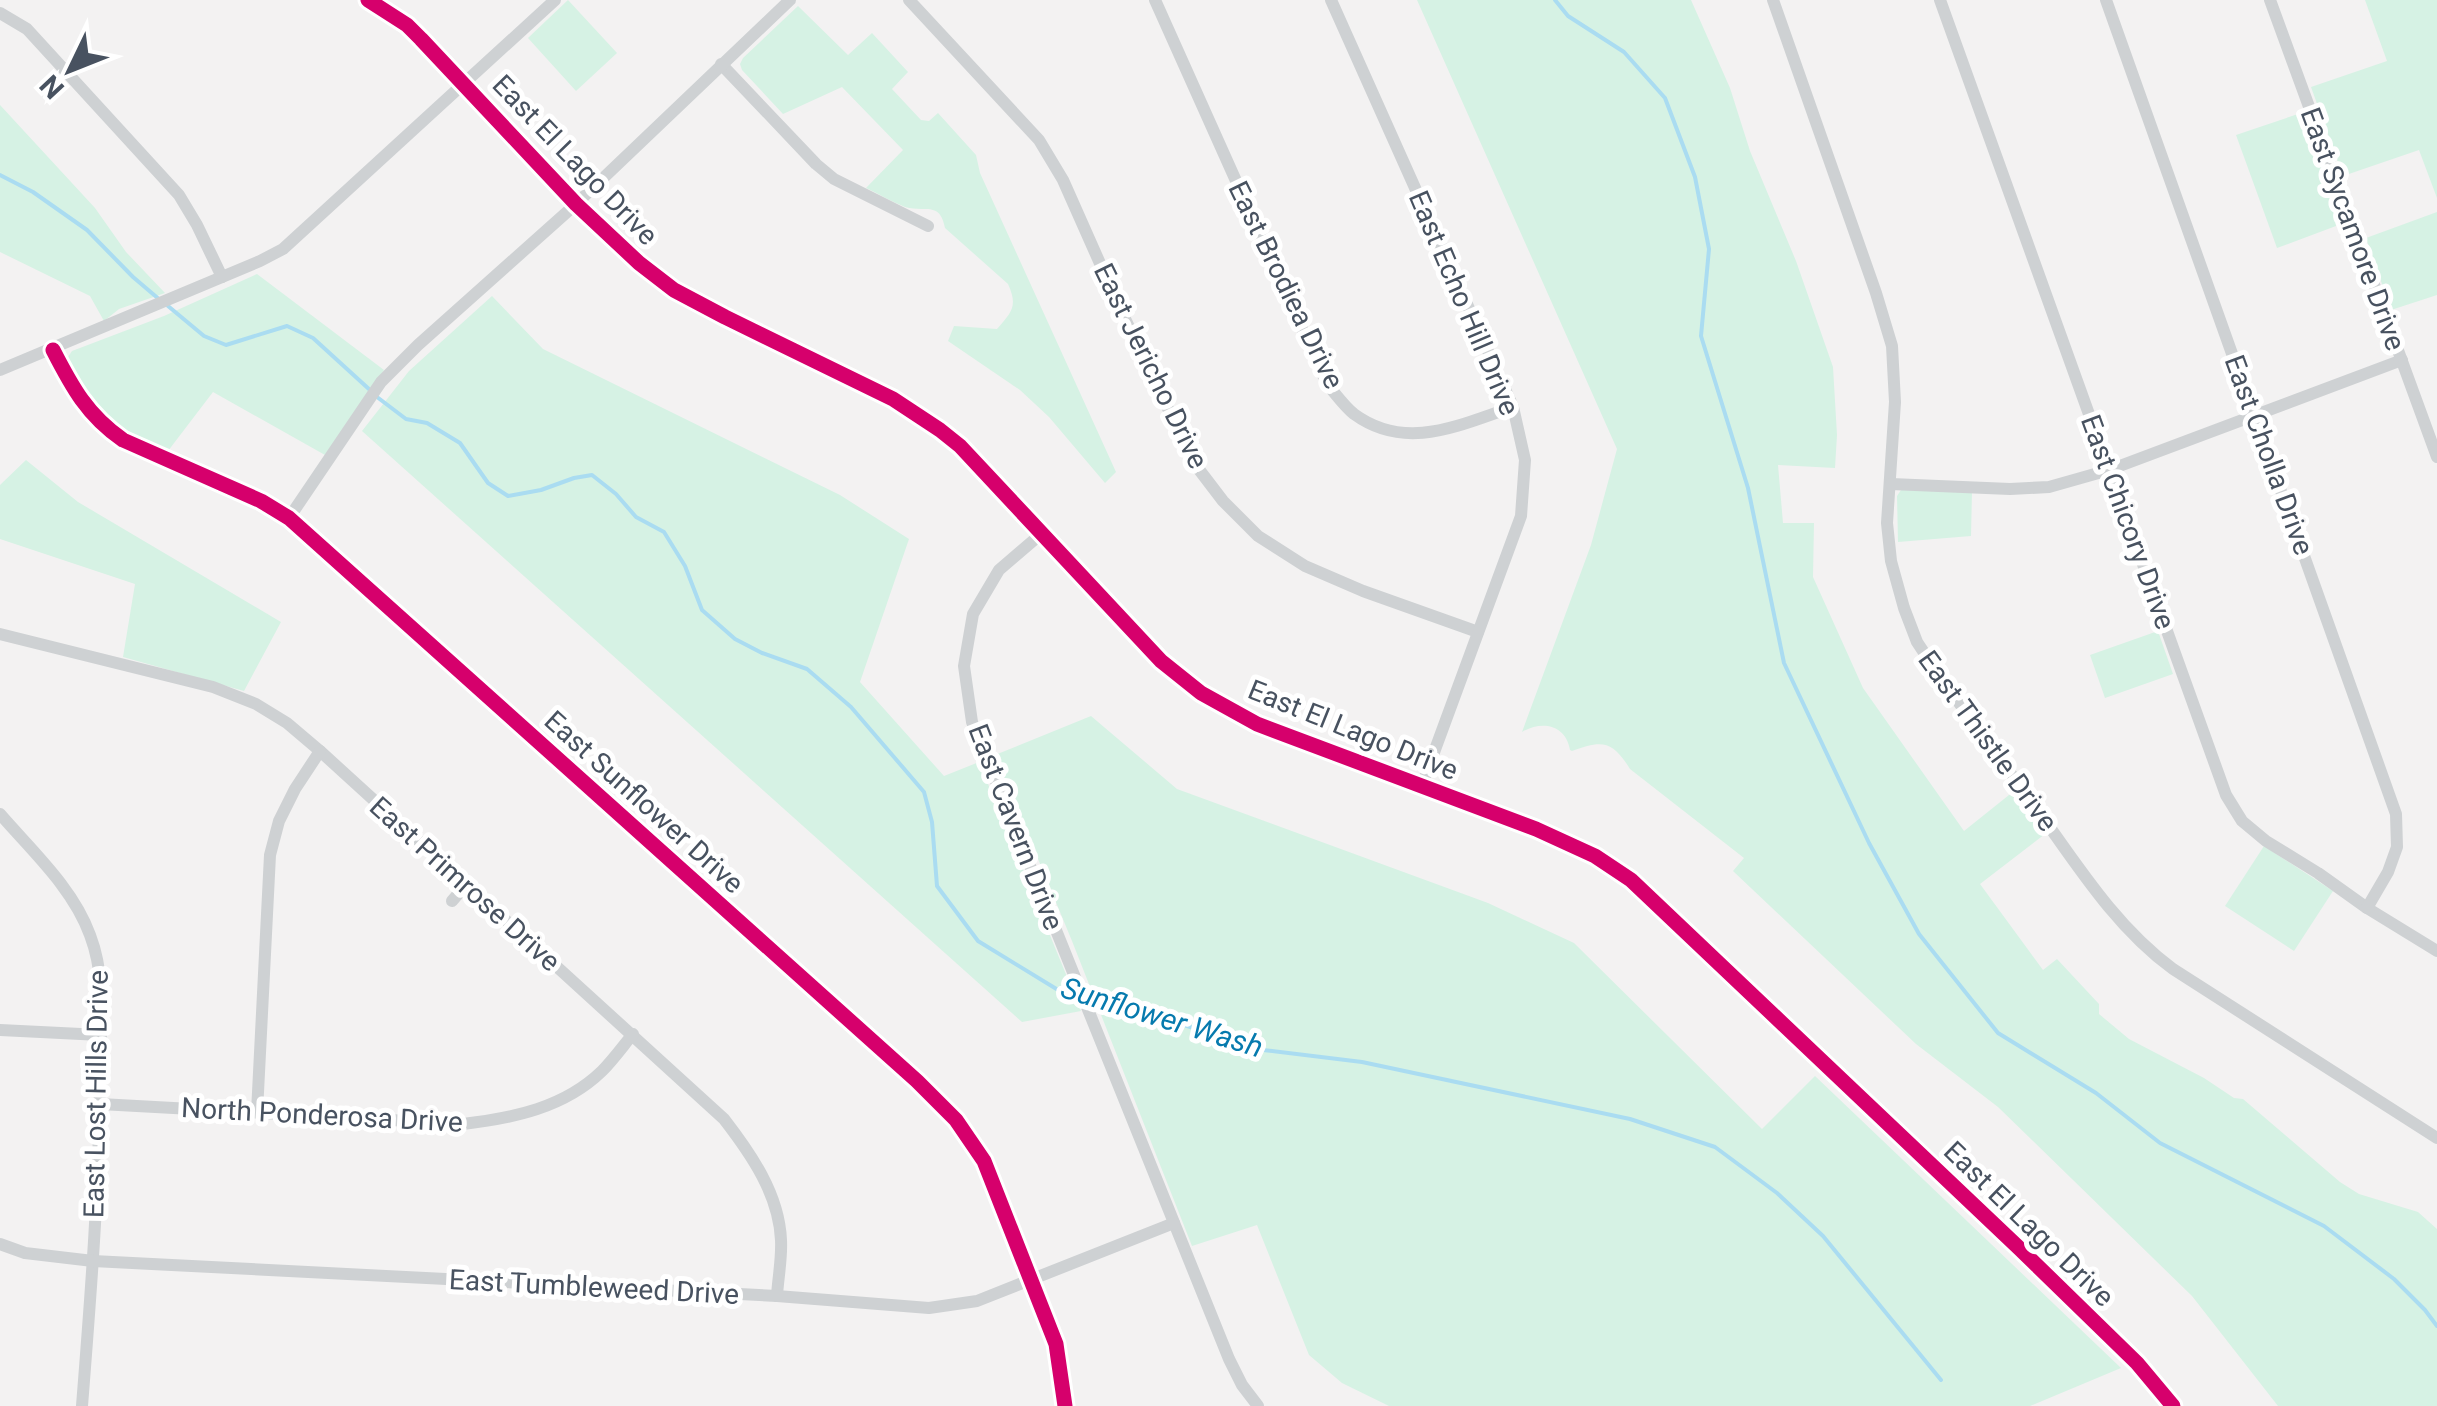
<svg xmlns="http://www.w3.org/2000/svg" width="2437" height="1406" viewBox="0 0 2437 1406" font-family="Roboto,sans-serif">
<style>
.green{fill:#d6f2e4}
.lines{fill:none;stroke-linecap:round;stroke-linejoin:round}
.stream{stroke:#aadcf1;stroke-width:4}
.street{stroke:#ced1d3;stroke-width:12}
.secondary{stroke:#d0d2d5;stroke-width:18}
.cycleway-casing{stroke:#fff;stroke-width:21}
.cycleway{stroke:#d6006c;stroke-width:15}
.labels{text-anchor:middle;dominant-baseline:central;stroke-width:10;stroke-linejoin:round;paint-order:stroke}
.street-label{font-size:28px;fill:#485260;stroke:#fff}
.water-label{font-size:30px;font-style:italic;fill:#067aae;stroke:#fff}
</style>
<rect width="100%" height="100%" fill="#f3f2f2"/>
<g class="green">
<polygon points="568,0 617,53 576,91 528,38"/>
<path d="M1417 0H1691L1730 88 1750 151 1796 261 1833 367 1837 435 1835 468 1778 465 1783 523H1814L1813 577 1863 688 1964 831 2014 791 2045 834 1980 884 2043 970 2057 959 2099 1004V1014L2129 1039 2204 1078 2234 1098 2243 1099 2340 1182 2359 1194 2418 1212 2437 1229V1406H2278L2192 1296 1998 1107 1916 1044 1733 871 1744 858 1630 769C1612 740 1602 740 1572 751L1570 750C1566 725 1542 720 1522 732L1591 545 1617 449Z"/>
<polygon points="2365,0 2437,0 2437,198 2419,150 2343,176 2311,87 2387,61"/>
<path d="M798 6 848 55 872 33 908 72 892 89 921 120 929 121 938 113 976 155 980 173 1116 472 1105 483 1049 417 1020 390 948 341 954 326 997 329C1012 312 1018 306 1008 284L945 228C940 200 924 213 905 207 892 202 879 194 866 188L903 150 842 87 783 114 742 70 740 64 743 58Z"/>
<polygon points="0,105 95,208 126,252 165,293 119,309 104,321 90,296 0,252"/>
<polygon points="2304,112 2344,223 2277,248 2236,135"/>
<polygon points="2437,212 2437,295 2391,310 2366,238"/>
<path d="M257 274 384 370 325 455 213 392 168 451C120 429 89 415 68 363V357L72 351 164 316Z"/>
<polygon points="492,296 543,349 840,495 909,539 860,682 944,776 979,762 1081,1011 1022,1022 362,431 409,371"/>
<polygon points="26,460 78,502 281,622 244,691 123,657 135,584 0,539 0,485"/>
<polygon points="1901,490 1972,491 1971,536 1898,542 1897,496"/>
<polygon points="2158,631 2173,674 2105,698 2090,655"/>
<polygon points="1091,716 1177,789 1488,903 1574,943 1762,1129 1815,1076 2121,1368 2030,1406 1389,1406 1342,1383 1309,1355 1257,1225 1192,1246 1072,941 995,755"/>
<polygon points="2264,846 2333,891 2294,951 2225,906"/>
</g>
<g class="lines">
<g class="stream">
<polyline points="1555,0 1568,16 1624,52 1665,98 1695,177 1709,249 1701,336 1748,488 1784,663 1869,843 1919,934 1998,1033 2096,1093 2160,1143 2324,1226 2394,1279 2425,1310 2437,1326"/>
<polyline points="0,175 33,192 87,230 133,277 160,300"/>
<polyline points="168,306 204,336 226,345 287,326 313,338 370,390"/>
<polyline points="377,397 406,419 427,423 460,443 488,483 508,496 541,490 574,478 592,475 616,494 636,517 664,532 685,566 702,610 735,639 762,653 807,669 851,707 924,792 932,822 937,886 978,941 1063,993 1080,997"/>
<polyline points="1090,999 1165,1019 1263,1050 1362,1062 1630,1119 1715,1147 1777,1193 1823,1236 1941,1380"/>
</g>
<g class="street">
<polyline points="909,0 1039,140 1063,180 1118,304 1194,463 1223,501 1258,536 1305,566 1363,591 1478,632"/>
<path d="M1155 0 1327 384C1335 393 1344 406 1354 414 1406 452 1459 425 1513 407"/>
<polyline points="1331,0 1513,407 1525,460 1521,516 1422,785"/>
<path d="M1773 0 1876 293 1892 346 1895 402 1887 523 1891 561 1904 608 1917 642C1955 700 1998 756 2039 812 2079 868 2117 928 2173 969L2437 1138"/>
<polyline points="1940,0 2226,795 2242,821 2266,841 2318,873 2367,908 2437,951"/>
<polyline points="2106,0 2396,814 2397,847 2388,872 2367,908"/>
<polyline points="2270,0 2437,457"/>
<polyline points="0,13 27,29 179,195 197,225 222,277"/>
<polyline points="721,64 816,164 834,179 928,226"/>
<path d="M53 350C72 387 87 415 123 440L261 501 289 518 917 1081 956 1120 984 1161 1056 1344 1065 1406"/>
<polyline points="0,370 260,261 283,249 555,0"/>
<polyline points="1891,484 2010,489 2049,487 2109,470 2402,360"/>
<polyline points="289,518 381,382 418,345 576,204 790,0"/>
<polyline points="1041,534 999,570 973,614 964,666 972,722 1229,1359 1242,1385 1258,1406"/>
<path d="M0 634 213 687 256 704 287 723 320 751 724 1119C751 1154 779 1194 781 1240 782 1259 778 1278 777 1296"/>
<path d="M0 814C32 851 73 888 90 935 106 977 101 1020 100 1063 100 1178 91 1292 82 1406"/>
<polyline points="452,901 465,886"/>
<polyline points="0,1030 101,1035"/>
<path d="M100 1104 463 1124C513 1118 564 1108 602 1071 613 1060 623 1046 633 1034"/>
<polyline points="257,1112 270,855 279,821 295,789 320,751"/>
<polyline points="0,1244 25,1253 93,1261 777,1296 929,1308 977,1301 1174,1223"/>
</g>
<polyline class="secondary" points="368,0 407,25 421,39 576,204 639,263 674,290 725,317 893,399 940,430 960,446 1161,661 1201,693 1257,724 1536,829 1595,856 1631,880 2019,1248 2137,1363 2173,1406"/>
<defs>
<g id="cycleway">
<polyline points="368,0 407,25 421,39 576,204 639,263 674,290 725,317 893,399 940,430 960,446 1161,661 1201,693 1257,724 1536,829 1595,856 1631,880 2019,1248 2137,1363 2173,1406"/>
<path d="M53 350C72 387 87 415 123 440L261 501 289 518 917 1081 956 1120 984 1161 1056 1344 1065 1406"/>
</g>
</defs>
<use href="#cycleway" class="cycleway-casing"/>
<use href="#cycleway" class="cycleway"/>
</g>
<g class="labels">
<g class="street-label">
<text transform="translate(575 160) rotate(46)">East El Lago Drive</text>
<text transform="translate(2353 229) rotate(70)">East Sycamore Drive</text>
<text transform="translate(1286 285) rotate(64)">East Brodiea Drive</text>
<text transform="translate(1464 303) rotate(67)">East Echo Hill Drive</text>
<text transform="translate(1151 366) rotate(64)">East Jericho Drive</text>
<text transform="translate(2269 455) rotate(70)">East Cholla Drive</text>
<text transform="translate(2128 522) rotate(70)">East Chicory Drive</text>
<text transform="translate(1353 730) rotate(22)">East El Lago Drive</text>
<text transform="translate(1988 741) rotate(54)">East Thistle Drive</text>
<text transform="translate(644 802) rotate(42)">East Sunflower Drive</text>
<text transform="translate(1016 827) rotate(69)">East Cavern Drive</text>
<text transform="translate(465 884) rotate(42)">East Primrose Drive</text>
<text transform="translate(96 1094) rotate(-89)">East Lost Hills Drive</text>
<text transform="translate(322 1115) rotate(3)">North Ponderosa Drive</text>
<text transform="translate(2029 1224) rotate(44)">East El Lago Drive</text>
<text transform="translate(594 1287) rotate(3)">East Tumbleweed Drive</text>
</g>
<g class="water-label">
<text transform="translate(1162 1017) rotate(17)">Sunflower Wash</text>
</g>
</g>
<g transform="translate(70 70) rotate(227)" stroke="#ffffff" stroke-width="8" paint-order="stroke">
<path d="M0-8L18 38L0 25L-18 38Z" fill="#485260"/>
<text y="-15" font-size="28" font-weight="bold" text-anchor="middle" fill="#485260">N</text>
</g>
</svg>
